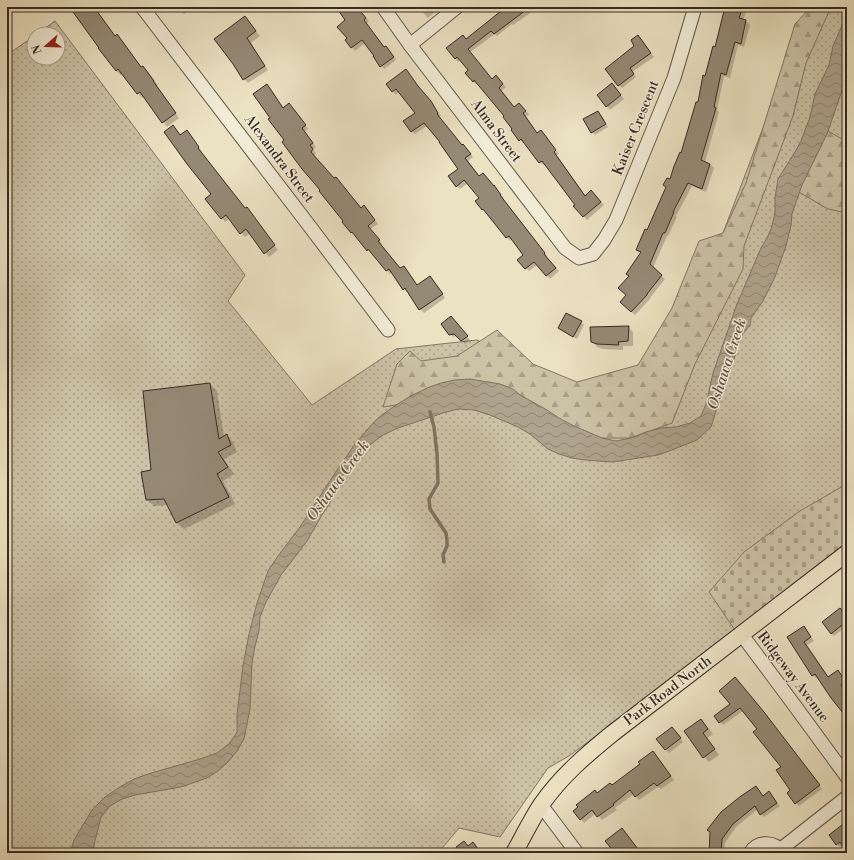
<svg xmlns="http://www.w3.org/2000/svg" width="854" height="860" viewBox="0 0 854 860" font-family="'Libre Bodoni',serif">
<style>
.green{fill:url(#green-dots);stroke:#827665}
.forest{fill:url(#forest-firs);stroke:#827665}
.cemetery{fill:url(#cemetery-stones);stroke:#827665}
.water{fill:url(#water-waves);stroke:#7e7362}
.shadow{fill:#0003}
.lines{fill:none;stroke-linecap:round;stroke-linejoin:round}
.stream{stroke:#7e7362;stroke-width:3.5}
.building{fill:#958a76;stroke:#372a23}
.minor-casing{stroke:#64584b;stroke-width:15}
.major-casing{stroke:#372a23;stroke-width:18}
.minor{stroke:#f2ecd7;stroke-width:13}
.major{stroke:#ebe2c2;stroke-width:16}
.labels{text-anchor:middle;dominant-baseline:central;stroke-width:3;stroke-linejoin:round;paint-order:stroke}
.street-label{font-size:14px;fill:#372a23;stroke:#f2ecd7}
.water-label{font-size:15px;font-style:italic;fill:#5b4e42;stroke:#f2ecd7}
</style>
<defs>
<pattern id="green-dots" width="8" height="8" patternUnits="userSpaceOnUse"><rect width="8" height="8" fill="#ccc3a7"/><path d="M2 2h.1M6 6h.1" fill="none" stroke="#a69f88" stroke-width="1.8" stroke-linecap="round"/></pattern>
<pattern id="forest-firs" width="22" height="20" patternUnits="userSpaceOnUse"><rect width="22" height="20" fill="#ccc3a7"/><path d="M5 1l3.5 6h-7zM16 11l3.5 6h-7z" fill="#a69f88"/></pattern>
<pattern id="cemetery-stones" width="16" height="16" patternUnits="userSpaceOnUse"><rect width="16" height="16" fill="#ccc3a7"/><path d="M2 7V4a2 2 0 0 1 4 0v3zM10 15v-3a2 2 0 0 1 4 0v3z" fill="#a69f88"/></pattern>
<pattern id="water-waves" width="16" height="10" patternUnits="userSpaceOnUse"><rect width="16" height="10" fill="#aea38c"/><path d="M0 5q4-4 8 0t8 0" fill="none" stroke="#8e8572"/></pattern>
</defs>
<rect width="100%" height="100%" fill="#ebe2c2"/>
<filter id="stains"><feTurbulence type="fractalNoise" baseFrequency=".005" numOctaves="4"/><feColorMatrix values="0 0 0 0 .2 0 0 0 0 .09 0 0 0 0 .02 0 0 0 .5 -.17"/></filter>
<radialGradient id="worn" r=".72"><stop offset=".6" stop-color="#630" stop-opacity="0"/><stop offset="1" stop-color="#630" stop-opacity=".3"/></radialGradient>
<polygon class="green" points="809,7 838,7 847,19 847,545 802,582 569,756 548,768 500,837 459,828 438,853 7,853 7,55 34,36 34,58 58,58 58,34 37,34 55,21 245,275 228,301 312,405 396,349 477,340 568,383 625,383 667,368 723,233"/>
<g class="forest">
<polygon points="811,7 831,7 806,63 793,116 744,246 743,269 695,364 672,423 631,438 566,438 464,394 383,407 397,364 410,351 421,361 457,356 497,330 533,364 577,382 638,365 672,308 699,241 723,233 746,183 795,24"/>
<polygon points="818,125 847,142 847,213 828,209 792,188"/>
</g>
<polygon class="cemetery" points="847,482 847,554 741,639 709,592 744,552 800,511 843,486"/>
<polygon class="water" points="847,14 847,76 827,134 802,185 792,214 791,225 786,246 775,277 763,301 751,318 750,325 742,335 737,345 735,356 727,378 721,398 717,408 711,427 697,440 669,451 658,455 613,462 585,460 572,458 559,454 548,449 530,434 518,427 490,415 474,410 458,409 443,413 398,428 383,435 371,444 350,465 341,478 330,503 322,515 307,541 281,575 266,602 260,617 259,631 255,646 252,662 250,709 244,739 237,751 228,762 218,771 207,778 181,787 135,795 122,799 110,806 101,817 92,853 70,853 74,840 92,810 105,797 120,787 134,779 148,774 200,759 217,753 230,743 237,732 237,715 243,666 249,634 257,603 268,571 278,556 300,527 335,473 355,444 366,431 378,418 393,407 409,397 427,388 441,383 455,380 470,379 500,384 513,389 520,395 547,410 559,418 574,426 602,438 616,441 631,438 646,432 661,428 676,427 690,423 701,416 706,404 713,373 737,304 761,248 767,238 771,229 775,214 775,198 778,179 795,152 801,141 810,117 815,94 829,65 833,46"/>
<g class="shadow">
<polygon points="7,7 15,7 7,13"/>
<polygon points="82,7 94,7 115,37 121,40 142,68 147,71 158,85 157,86 179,118 167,127 163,122 144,96 142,98 123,74 121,75 116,71 74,12"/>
<polygon points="178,7 194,7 184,14"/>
<polygon points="337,7 359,7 358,8 369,21 366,24 385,48 389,51 396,60 384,69 365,43 355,51 346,40 348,38 347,20"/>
<polygon points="418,7 441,7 428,18"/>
<polygon points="505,7 536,7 529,14 513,25 512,24 497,36 495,34 470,52 492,80 499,80 506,87 501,91 514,108 522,107 529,114 526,117 538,134 541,131 544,134 559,154 556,155 586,196 594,195 604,205 587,220 575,206 576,205 545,164 543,165 525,142 523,143 520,140 505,116 478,83 476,84 473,81 469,71 460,60 458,62 455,58 463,36 467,40 502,11"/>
<polygon points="726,7 748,7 743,20 746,21 750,25 744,47 738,45 730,78 724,76 717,110 719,112 705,162 710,164 714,168 706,192 692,186 676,216 677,217 668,236 667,236 653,268 665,279 650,298 650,299 635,315 625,306 630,276 641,253 637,250 647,231 671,181 682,154 699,104 706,77 715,48"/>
<polygon points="249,22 260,36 251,43 268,70 248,83 244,79 233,63"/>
<polygon points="638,36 654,57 632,72 636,77 622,88 619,85 636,46"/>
<polygon points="387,84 418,87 421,90 434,106 441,116 439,117 462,146 466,148 473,157 468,161 480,177 497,190 504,198 503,199 547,256 546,257 559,271 550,279 537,265 529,271 526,268 525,255 513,239 510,241 487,212 483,209 477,201 480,198 468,183 460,189 457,186 459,169 427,126 415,134 412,131 416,113 399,92 396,95"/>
<polygon points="267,86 271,89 284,109 292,108 308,129 304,132 316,147 313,149 316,153 314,156 361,209 367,210 378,224 370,229 382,244 381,245 401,269 417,286 430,277 433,280 445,298 424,313 420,309 408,292 407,292 404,289 392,272 390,274 372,252 371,253 352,232 271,118"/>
<polygon points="615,88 624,99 610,110 598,95"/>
<polygon points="598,112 601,115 608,127 595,135 592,132"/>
<polygon points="173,127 181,136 190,135 202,152 201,152 245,209 250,212 278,250 269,257 250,233 245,237 230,218 225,222 222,218 212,194"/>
<polygon points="454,321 470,340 465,344 458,336 453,337 450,334"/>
<polygon points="581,322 584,325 577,339 562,331 559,328"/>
<polygon points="628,327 633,332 633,346 623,346 623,350 603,349 597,347 592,341"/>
<polygon points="210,384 217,391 224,437 227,436 233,442 237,452 224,459 234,474 223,481 235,504 184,529 177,523 169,505 154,506 147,499 152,471"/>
<polygon points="847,617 847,626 834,636 831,633"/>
<polygon points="804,627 814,641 807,645 829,678 841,675 847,684 847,685 843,688 847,693 847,717 818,677 816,678 813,675 789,638"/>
<polygon points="738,682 767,716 822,789 799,806 788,793 792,790 782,767 758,730 743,711 723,725 715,716 732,704"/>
<polygon points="701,720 706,725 713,734 707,738 719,755 709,762 704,757"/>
<polygon points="675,731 683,742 669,753 658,739"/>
<polygon points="653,752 674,780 661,789 658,787 639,800 634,794 615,808 617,810 602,820 596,813 584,823 581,819 598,794 612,786 641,764"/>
<polygon points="772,796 780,806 764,817 758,809 736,827 725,843 724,853 696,853 696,848 710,849 721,812 763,797"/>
<polygon points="847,825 847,852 843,845 840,847 837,844"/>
</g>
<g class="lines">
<polyline class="stream" points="430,412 434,427 437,454 438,483 429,499 430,509 446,533 447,541 447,546 443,555 444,562"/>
</g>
<g class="building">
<polygon points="80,7 94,7 115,36 117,34 141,67 143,66 154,81 153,81 176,113 162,123 140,92 137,94 118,69 116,71 98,48 99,48 73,12"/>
<polygon points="336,7 357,7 366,18 364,20 384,47 386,46 394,57 380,67 373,56 374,56 362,40 351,48 345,40 347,38 337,27 345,20"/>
<polygon points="498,7 530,7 494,34 491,31 468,49 492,79 496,75 503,84 499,88 514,107 519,103 526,111 523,113 537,133 541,130 556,150 554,152 585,196 591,190 601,202 583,217 573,206 575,205 542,161 539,163 521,139 519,141 511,130 512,129 503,117 504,116 474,80 473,82 465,73 468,70 457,57 455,59 446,48 463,35 466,39 501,11"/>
<polygon points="725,7 743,7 739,18 746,20 741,44 735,42 726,75 721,73 714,107 716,108 701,160 710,164 702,189 688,183 673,212 674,212 665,233 663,233 650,264 662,275 647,294 647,295 631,312 620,302 626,295 618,288 629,276 626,274 641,252 636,250 645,229 647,230 666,187 663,185 667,178 670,179 674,166 680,152 681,153 696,102 698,102 703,75 705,76 713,46 715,47"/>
<polygon points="245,16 256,31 247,38 265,66 243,80 233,64 214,39"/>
<polygon points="638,35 651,53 630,68 634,74 618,86 605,69 634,46 631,40"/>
<polygon points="406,69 418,86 431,101 438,113 437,114 462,145 463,144 471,154 465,158 479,176 483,173 494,186 494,185 501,195 500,195 545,253 544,254 556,268 546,276 534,262 525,269 517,260 523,255 509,236 506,238 483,209 482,210 475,201 479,198 464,180 456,187 448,176 458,169 448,155 439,142 440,142 424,123 411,132 403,121 415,113 396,89 392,92 386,84"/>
<polygon points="612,83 621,95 606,107 597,95"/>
<polygon points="267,84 283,108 289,103 306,125 302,128 313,143 310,145 313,149 311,152 334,178 336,177 361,208 364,205 375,220 368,226 380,240 378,241 400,268 404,266 417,285 430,276 443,294 419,310 405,288 403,290 389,269 386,271 368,249 367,251 352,232 351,233 342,222 343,221 319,191 320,190 302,169 282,142 284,140 268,119 270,118 253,94"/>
<polygon points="598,111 606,124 591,133 583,119"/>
<polygon points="173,125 180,135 187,130 199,147 198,148 245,208 247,207 275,245 264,254 246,229 240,234 226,215 221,219 205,199 211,194 187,164 164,132"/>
<polygon points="566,313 582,321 573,337 558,328"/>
<polygon points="451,316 468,336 461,341 454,334 449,335 441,324"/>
<polygon points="629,326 628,341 618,342 619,345 597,344 591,342 590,327"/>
<polygon points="210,383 219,439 227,434 231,445 218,452 228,467 217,474 229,497 176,523 164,499 146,500 141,472 151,470 143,391"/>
<polygon points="840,608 847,616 847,621 831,634 822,622"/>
<polygon points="804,626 811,637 804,642 828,677 838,670 845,681 841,685 847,693 847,718 831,698 815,674 812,676 787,637"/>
<polygon points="735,677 764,712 820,785 795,804 787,793 790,790 776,770 781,767 753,732 757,729 740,708 719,723 714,716 730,704 719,691"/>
<polygon points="701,719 708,729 703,733 715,749 703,758 684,731"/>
<polygon points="672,727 681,738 665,750 656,739"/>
<polygon points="653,751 671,776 657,786 654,783 635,797 630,790 613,804 614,805 597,817 592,810 580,820 573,811 578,807 576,805 595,790 597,793 610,783 612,785 640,764 638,762"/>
<polygon points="756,786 763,796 769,791 777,803 760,815 755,806 733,824 722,839 721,853 709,853 710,832 707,830 721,812 741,796"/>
<polygon points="847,821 847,853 840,842 836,845 829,835"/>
<polygon points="622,828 641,853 615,853 605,841"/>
<polygon points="464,841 468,846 473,842 481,853 458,853 460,852 456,847"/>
</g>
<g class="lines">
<defs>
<g id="minor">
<polyline points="142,7 311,228 388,330"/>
<polyline points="383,7 410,45 565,248 579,258 593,254 604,240 616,220 674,78 695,7"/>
<polyline points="410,45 457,7"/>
<polyline points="742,635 792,702 847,777"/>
<polyline points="541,805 577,853"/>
<polyline points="781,849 847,797"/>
<path d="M750 853C758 840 775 841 783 853"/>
</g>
<path id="major" d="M514 853C523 837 531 820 541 805 561 776 586 755 613 733L847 553"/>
</defs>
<use href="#minor" class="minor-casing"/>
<use href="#major" class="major-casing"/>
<use href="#minor" class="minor"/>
<use href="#major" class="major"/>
</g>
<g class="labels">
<g class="street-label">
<text transform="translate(636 128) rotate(-68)">Kaiser Crescent</text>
<text transform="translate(496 131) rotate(53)">Alma Street</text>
<text transform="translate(279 159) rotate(53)">Alexandra Street</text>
<text transform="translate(793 677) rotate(53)">Ridgeway Avenue</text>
<text transform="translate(668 691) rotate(-37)">Park Road North</text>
</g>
<g class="water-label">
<text transform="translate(727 364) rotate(-72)">Oshawa Creek</text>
<text transform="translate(338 481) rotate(-54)">Oshawa Creek</text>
</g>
</g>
<rect width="854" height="860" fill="none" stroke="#ebe2c2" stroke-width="24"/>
<rect x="8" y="8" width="838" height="844" fill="none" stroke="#372a23" stroke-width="2"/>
<rect x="12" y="12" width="830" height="836" fill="none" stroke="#372a23"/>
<g transform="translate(46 46) rotate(250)"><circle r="19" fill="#f2ecd7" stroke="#a79e8f"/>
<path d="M0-3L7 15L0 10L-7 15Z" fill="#8f2418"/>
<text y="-6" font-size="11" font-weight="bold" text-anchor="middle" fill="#372a23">N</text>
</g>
<rect width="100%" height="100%" filter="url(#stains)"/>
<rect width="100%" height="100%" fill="url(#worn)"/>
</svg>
